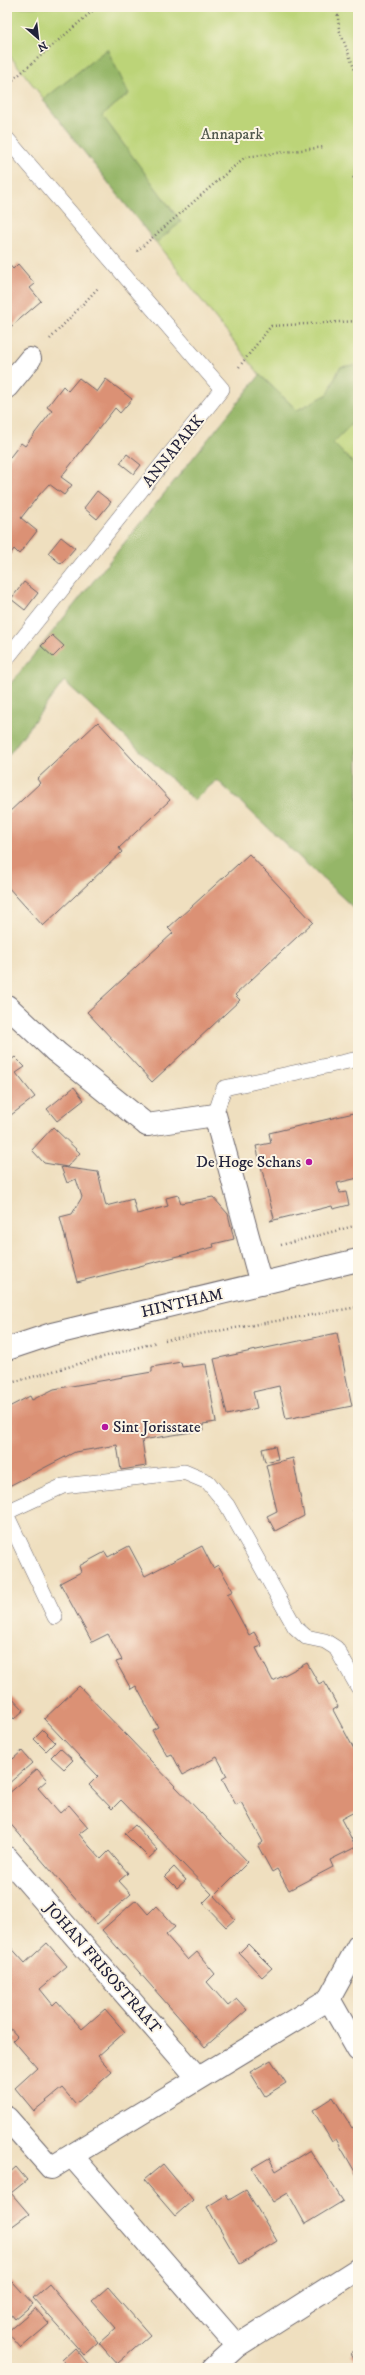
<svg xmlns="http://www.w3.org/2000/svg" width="365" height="2375" viewBox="0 0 365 2375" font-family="'IM FELL DW Pica',serif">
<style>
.green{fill:#bcd478;stroke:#6f7b5a}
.forest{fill:#95b668;stroke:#5c6c52}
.building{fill:#db9175}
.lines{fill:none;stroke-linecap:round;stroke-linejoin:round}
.service-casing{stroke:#6a6469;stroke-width:16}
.pedestrian-casing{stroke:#6a6469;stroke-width:24}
.minor-casing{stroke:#6a6469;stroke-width:24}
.tertiary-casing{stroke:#6a6469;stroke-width:24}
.path{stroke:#6a6469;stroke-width:2.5;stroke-dasharray:1 3;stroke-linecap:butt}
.service{stroke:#fff;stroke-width:15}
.pedestrian{stroke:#fff;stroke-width:22}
.minor{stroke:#fff;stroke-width:22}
.tertiary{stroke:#fff;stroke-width:22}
.poi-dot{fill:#b5179e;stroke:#fcf5e5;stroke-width:1.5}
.labels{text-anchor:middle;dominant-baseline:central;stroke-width:4;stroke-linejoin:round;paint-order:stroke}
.park-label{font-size:16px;fill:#50574d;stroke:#fcf5e5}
.street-label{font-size:16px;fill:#22223b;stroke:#fcf5e5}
.poi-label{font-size:16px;fill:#22223b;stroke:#fcf5e5;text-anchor:end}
</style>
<rect width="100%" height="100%" fill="#fcf5e5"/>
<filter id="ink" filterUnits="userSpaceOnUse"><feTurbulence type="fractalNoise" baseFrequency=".025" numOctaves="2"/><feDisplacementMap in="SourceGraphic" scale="8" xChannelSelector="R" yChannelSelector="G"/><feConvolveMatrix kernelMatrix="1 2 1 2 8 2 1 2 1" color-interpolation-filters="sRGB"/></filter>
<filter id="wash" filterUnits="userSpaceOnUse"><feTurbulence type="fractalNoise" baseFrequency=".012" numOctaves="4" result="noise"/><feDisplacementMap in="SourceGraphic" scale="16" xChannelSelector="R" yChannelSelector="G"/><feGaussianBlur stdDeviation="0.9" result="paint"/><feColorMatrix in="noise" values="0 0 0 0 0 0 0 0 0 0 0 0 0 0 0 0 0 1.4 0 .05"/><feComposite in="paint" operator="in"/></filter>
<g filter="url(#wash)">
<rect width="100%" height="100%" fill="#efdfbf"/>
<polygon class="green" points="7,7 358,7 358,468 260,375 7,52"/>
<g class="forest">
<polygon points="107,49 129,94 102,115 181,222 156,243 43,100"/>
<path d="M354 365C361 374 359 409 354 420 349 428 339 436 333 443L358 468V912L217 780 194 800 64 681 7 757V688L260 375 297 410 328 394 340 367Z"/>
</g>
<g id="blocks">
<g class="building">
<polygon points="7,262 13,269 18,264 35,284 30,288 41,301 7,330"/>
<polygon points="79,378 97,392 106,379 132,399 120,413 115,408 61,477 72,485 64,495 49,484 39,495 21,518 37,531 19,554 14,549 7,559 7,461 21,443 25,446 52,411 47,407 63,386 68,391"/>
<polygon points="127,454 141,465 134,474 120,463"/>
<polygon points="97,491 111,502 97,519 84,508"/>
<polygon points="61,537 75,548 61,564 48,553"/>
<polygon points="24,582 38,593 25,610 11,599"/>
<polygon points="52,635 64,646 53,657 41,646"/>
<polygon points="98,722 170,800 119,848 122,852 43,926 7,886 7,814 40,783 37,779"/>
<polygon points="249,854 313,922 235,995 240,1000 152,1082 87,1012 173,933 168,928"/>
<polygon points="7,1056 11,1060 15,1057 25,1067 16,1073 35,1097 7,1118"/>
<polygon points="74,1087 84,1100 57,1121 47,1109"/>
<polygon points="358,1112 358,1178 337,1183 340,1193 346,1192 349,1205 333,1209 332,1206 270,1221 274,1218 256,1146 271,1143 269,1133"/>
<polygon points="53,1127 80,1153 67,1167 44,1163 32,1150"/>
<polygon points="61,1167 98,1172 106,1206 133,1199 137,1214 168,1206 166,1198 178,1195 181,1203 213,1197 228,1214 234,1239 213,1244 214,1247 77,1282 60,1217 72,1214 82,1197 76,1179 67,1183"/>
<polygon points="337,1333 352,1406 286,1419 279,1386 253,1392 257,1408 227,1415 214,1359"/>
<polygon points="181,1362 182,1367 206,1364 216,1422 203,1424 204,1430 142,1440 146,1466 121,1470 117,1445 75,1452 7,1487 7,1408 30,1396 32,1400 54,1389 152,1372 152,1367"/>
<polygon points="275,1446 278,1459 265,1462 262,1449"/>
<polygon points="293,1458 304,1516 275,1531 267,1516 277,1511 266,1465"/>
<polygon points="358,1507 358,1519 353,1510"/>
<polygon points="129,1546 145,1576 202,1546 213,1568 218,1565 233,1591 227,1594 249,1635 254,1632 262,1646 256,1648 273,1681 307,1663 319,1684 324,1681 338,1707 333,1710 355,1751 358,1749 358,1810 341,1819 356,1847 330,1860 333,1867 289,1890 277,1869 272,1872 258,1846 263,1842 241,1802 236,1805 222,1779 227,1776 217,1757 183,1775 172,1754 167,1756 152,1730 158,1727 136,1686 131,1689 116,1662 122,1660 108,1634 92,1642 60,1583 81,1572 79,1566 105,1552 108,1557"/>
<polygon points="79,1686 248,1862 214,1896 235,1919 226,1927 203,1903 212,1894 121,1800 112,1809 89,1785 98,1776 44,1719"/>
<polygon points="7,1692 24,1710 14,1719 7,1711"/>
<polygon points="43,1730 55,1742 46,1751 34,1739"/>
<polygon points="60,1748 73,1760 64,1769 51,1757"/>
<polygon points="22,1751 32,1763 7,1785 7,1752 13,1759"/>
<polygon points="37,1769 47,1780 38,1788 60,1813 69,1805 88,1827 79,1834 90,1847 101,1859 109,1851 128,1873 119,1881 131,1894 97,1924 7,1820 7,1795"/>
<polygon points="135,1825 158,1850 149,1858 125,1834"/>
<polygon points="174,1867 186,1880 177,1888 165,1876"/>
<polygon points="136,1900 148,1914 156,1906 175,1927 166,1935 188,1960 197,1952 215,1974 207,1982 228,2006 237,1999 247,2010 205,2047 102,1930"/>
<polygon points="7,1943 25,1963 47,1943 67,1966 40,1989 53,2005 57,2001 82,2029 105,2009 125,2032 98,2056 112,2072 76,2104 62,2088 34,2111 15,2088 37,2068 13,2040 17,2036 7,2025"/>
<polygon points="248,1944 272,1968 262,1977 239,1953"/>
<polygon points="271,2060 286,2083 265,2096 250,2072"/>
<polygon points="333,2097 352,2128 358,2124 358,2177 336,2139 332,2142 313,2110"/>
<polygon points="310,2150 343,2201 305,2224 288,2193 273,2202 252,2168 269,2158 276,2171"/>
<polygon points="163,2164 193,2200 175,2216 144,2180"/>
<polygon points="16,2167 27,2180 11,2193 29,2214 7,2230 7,2175"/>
<polygon points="246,2190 277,2241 240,2264 207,2207 226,2195 229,2200"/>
<polygon points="13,2282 33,2304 15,2319 7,2309 7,2286"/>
<polygon points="49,2284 98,2342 84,2355 33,2298"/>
<polygon points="108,2287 150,2335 117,2364 99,2343 116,2328 92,2301"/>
<polygon points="35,2308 49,2324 21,2348 7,2332"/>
<polygon points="75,2348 92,2368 69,2368 62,2360"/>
<polygon points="358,2350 358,2366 351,2354"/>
</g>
</g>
</g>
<g filter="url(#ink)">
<use href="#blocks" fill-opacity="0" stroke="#6a6469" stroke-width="1"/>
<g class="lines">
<defs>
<g id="service">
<polyline points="7,139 222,389 7,658"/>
<polyline points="215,1115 224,1088 358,1059"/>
<polyline points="7,1512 63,1486 184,1472 208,1482 227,1505 295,1627 306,1637 325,1641 336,1648 358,1687"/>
<polyline points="7,1516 55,1617"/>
</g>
<polyline id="pedestrian" points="55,1051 147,1125"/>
<g id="minor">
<polyline points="7,387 30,359"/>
<polyline points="7,1006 55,1051"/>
<polyline points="147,1125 215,1115 261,1284"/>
<polyline points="7,1858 198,2078"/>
<polyline points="358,1946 329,1999 358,2050"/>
<polyline points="7,2118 51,2168 329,1999"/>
<polyline points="72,2156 237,2346"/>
<polyline points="213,2368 237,2346 358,2269"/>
</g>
<polyline id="tertiary" points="7,1349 52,1334 358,1260"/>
</defs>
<use href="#service" class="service-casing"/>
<use href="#pedestrian" class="pedestrian-casing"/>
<use href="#minor" class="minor-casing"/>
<use href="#tertiary" class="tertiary-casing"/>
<g class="path">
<polyline points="337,7 339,29 358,78"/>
<polyline points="7,85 97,7"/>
<polyline points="353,177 358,183"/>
<polyline points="137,251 245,157 325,147"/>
<polyline points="50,339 99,287"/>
<polyline points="239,367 271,326 358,321"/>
<polyline points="281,1245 358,1225"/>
<polyline points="165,1340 358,1307"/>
<polyline points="7,1384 157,1342"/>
</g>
<use href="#service" class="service"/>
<use href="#pedestrian" class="pedestrian"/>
<use href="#minor" class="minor"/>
<use href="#tertiary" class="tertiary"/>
</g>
</g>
<g class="poi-dot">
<circle cx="309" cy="1162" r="4"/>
<circle cx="105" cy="1427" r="4"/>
</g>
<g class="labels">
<g class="park-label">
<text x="232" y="134">Annapark</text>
</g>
<g class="street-label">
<text transform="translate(173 451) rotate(-51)">ANNAPARK</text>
<text transform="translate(182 1303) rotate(-13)">HINTHAM</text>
<text transform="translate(103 1968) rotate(49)">JOHAN FRISOSTRAAT</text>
</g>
<g class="poi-label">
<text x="301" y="1162">De Hoge Schans</text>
<text x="113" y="1427" text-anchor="start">Sint Jorisstate</text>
</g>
</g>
<rect width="365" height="2375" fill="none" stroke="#fcf5e5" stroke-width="24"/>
<g transform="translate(38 38) rotate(152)" stroke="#fcf5e5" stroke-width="3" paint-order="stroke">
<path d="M0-3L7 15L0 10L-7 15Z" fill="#22223b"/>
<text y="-6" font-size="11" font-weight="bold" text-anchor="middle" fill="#22223b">N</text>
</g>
</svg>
